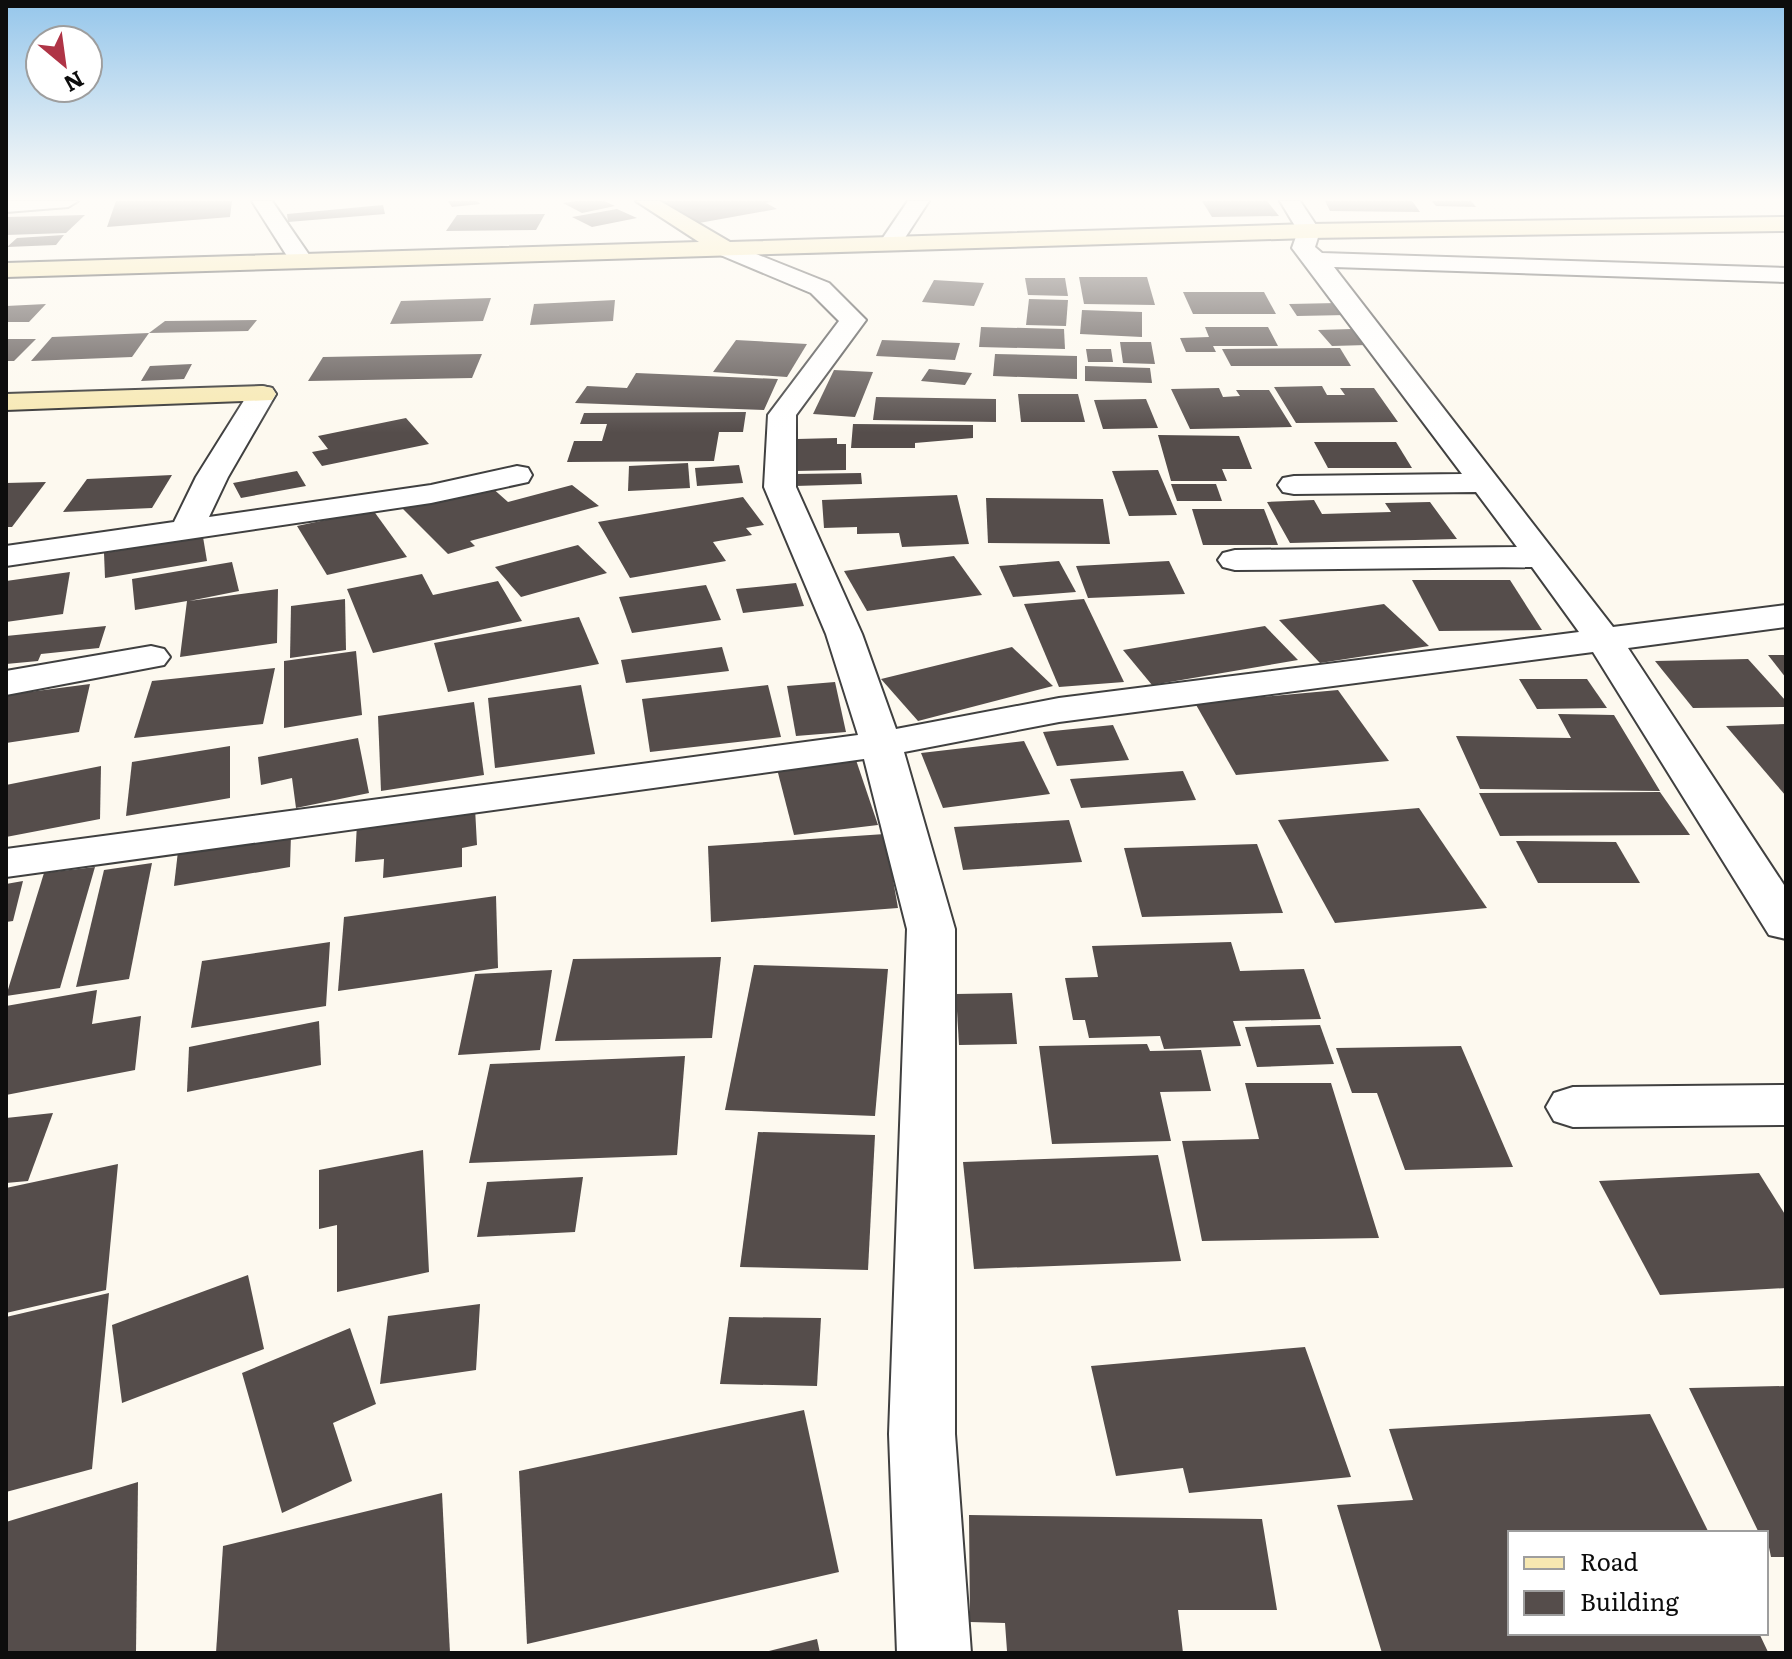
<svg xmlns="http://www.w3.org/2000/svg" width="1792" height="1659" viewBox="0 0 1792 1659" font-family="Literata,serif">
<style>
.building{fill:#554d4b}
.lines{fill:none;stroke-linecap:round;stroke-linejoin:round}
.street-casing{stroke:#404040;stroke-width:4}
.secondary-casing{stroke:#2f2f2f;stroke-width:4}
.street{fill:#fff;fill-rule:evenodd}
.secondary{fill:#f7e8b1;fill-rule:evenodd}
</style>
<rect width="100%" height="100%" fill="#fdf9ef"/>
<g class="building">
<polygon points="116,201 232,201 230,217 107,227"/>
<polygon points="448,201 477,201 480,204 452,207"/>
<polygon points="576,201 604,201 615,206 582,213 563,203"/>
<polygon points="658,201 772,201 766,203 777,209 699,223"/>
<polygon points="1202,201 1267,201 1279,216 1212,217"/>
<polygon points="1325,201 1412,201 1420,212 1330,211"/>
<polygon points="1432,201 1471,201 1476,207 1436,206"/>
<polygon points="383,205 385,214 288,222 287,214"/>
<polygon points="617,209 637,218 592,227 572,217"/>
<polygon points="545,214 536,230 446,231 457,215"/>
<polygon points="85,215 66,233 6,235 6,217"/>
<polygon points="64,235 56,245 7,247 17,238"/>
<polygon points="1079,277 1147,277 1155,305 1084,304"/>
<polygon points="1025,278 1065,278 1068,296 1028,295"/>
<polygon points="934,280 984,283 974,306 922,302"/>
<polygon points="1183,292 1264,292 1276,314 1193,314"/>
<polygon points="491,298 483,321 390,324 401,301"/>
<polygon points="1029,299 1068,300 1066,326 1026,325"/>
<polygon points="615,300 613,321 530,325 534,304"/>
<polygon points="1337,303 1347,315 1297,316 1289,304"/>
<polygon points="46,304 29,322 6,322 6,306"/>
<polygon points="1082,310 1142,312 1142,337 1080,334"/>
<polygon points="257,320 248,331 149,333 165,321"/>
<polygon points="981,327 1064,329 1065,349 979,347"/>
<polygon points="1205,327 1268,327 1278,346 1213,346 1216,352 1186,352 1180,338 1209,337"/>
<polygon points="1352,329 1367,345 1332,346 1318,330"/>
<polygon points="149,333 132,357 31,361 52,337"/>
<polygon points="6,339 36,339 14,361 6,361"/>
<polygon points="736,340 807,344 787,377 713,372"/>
<polygon points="882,340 960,343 955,360 876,356"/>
<polygon points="1120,342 1151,342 1155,364 1123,363"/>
<polygon points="1340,348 1351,366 1231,366 1222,349"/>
<polygon points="1086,349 1111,349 1113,362 1088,362"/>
<polygon points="482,354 472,378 308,381 323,357"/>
<polygon points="995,354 1077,356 1077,379 993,376"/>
<polygon points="192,364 184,379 141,381 150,366"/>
<polygon points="1085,366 1150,368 1152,383 1085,381"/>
<polygon points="929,369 972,373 965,385 921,381"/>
<polygon points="834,370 873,372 855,417 813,414"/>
<polygon points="636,373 778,379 764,410 575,403 587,386 627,388"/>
<polygon points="1322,386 1327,395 1345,395 1340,388 1374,388 1398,422 1296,423 1274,387"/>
<polygon points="1219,388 1223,397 1240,396 1236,390 1269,390 1292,427 1190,429 1171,389"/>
<polygon points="1018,394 1078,394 1085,422 1021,422"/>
<polygon points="876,397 996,399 996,422 873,420"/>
<polygon points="1146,399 1158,428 1103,429 1094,400"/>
<polygon points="746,412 743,432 719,432 714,461 567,462 574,441 602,441 607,424 580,424 584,413"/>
<polygon points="406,418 429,444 322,466 312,452 328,449 318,436"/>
<polygon points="853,424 973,425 973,438 915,443 915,448 851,448"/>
<polygon points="1158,435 1239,436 1252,469 1222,469 1227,481 1171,481"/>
<polygon points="837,438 837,444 846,444 846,470 795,471 797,439"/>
<polygon points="1314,442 1396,442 1412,468 1328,468"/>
<polygon points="688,463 690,488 628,491 629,466"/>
<polygon points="739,465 743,483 697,486 695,468"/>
<polygon points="1158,470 1177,515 1129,516 1112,471"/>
<polygon points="297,471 306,486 241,498 233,483"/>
<polygon points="861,473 862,484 795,486 795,474"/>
<polygon points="172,475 152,508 63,512 87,479"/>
<polygon points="46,482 12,527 6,527 6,483"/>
<polygon points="1171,484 1216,484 1222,501 1177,501"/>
<polygon points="572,485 599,506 470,541 475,546 448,554 402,508 490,486 508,502"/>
<polygon points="957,495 969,544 902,547 899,533 857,534 857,527 824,528 822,500"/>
<polygon points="743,497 764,525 746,528 752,535 713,542 726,561 630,578 598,522"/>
<polygon points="986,498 1103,499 1110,544 988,543"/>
<polygon points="1314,500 1322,514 1391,512 1385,503 1430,502 1457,539 1290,543 1267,502"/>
<polygon points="1192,509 1264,509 1278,545 1203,545"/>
<polygon points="373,510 407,557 327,575 297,526"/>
<polygon points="203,537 207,561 105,578 104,553"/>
<polygon points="578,545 607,573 521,597 495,567"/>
<polygon points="954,556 982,595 867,611 844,571"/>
<polygon points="1059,561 1076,592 1013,597 999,566"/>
<polygon points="1169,561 1185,594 1088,598 1076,566"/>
<polygon points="232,562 239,591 189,601 278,589 277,643 180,657 187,601 135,610 132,579"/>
<polygon points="70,572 63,614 6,622 6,581"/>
<polygon points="422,574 433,595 498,581 522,621 373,653 347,589"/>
<polygon points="1412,580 1510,580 1542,630 1439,631"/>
<polygon points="796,583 804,606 743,613 736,589"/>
<polygon points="706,585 721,620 632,633 619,597"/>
<polygon points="345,599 346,650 290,658 291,606"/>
<polygon points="1084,599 1124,682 1059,687 1024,604"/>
<polygon points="1384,604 1429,646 1320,663 1279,620"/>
<polygon points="579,617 599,664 448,692 434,643"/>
<polygon points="106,626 99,648 41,654 38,661 6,664 6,636"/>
<polygon points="1265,626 1298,660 1152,685 1123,650"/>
<polygon points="722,647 729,671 626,683 621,660"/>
<polygon points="1012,647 1053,686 918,721 881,679"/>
<polygon points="356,651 362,715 284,728 284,661"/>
<polygon points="1768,655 1786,655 1786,678"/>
<polygon points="1748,659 1786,701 1786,707 1693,708 1655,661"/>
<polygon points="275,668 263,724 134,738 152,681"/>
<polygon points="1519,679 1587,679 1607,708 1537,709"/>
<polygon points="835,682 846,732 796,736 787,686"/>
<polygon points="90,684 79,732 6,743 6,695"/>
<polygon points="581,685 595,754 495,768 488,698"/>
<polygon points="768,685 781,737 650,752 642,699"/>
<polygon points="1338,690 1389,761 1236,775 1195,703"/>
<polygon points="474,702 484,775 381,791 378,716"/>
<polygon points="1558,714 1614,715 1660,791 1480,789 1456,736 1571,738"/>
<polygon points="1786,724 1786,796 1726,726"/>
<polygon points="1113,725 1129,760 1057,766 1043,732"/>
<polygon points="358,738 369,793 296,808 292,778 261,785 258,757"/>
<polygon points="1024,741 1050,794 943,808 921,753"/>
<polygon points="230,746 230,798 126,816 132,762"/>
<polygon points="856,760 878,825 794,835 777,769"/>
<polygon points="101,766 100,819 6,837 6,785"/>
<polygon points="1183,771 1196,800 1081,808 1070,779"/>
<polygon points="1660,792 1690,835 1500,836 1479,793"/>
<polygon points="475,808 477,845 462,848 462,867 383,878 384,859 355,862 357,823"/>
<polygon points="1419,808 1487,908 1335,923 1278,820"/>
<polygon points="1069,820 1082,862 963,870 954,827"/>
<polygon points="291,834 290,867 174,886 178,851"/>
<polygon points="885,834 898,908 711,922 708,846"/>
<polygon points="1516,841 1616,842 1640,883 1538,883"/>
<polygon points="1257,844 1283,913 1142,917 1124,848"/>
<polygon points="152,863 129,979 76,987 104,870"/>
<polygon points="95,867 60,988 6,996 44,873"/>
<polygon points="23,881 13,921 6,922 6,884"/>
<polygon points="496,896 498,968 338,991 344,917"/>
<polygon points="330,942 326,1006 191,1028 202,961"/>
<polygon points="1231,942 1240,971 1304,969 1321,1019 1233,1021 1241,1046 1164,1049 1160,1036 1089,1038 1085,1020 1073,1020 1065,978 1098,977 1092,946"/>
<polygon points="721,957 712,1038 555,1041 573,959"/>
<polygon points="754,965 888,969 875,1116 725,1110"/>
<polygon points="552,970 540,1050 458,1055 475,974"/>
<polygon points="97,990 92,1024 141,1016 135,1070 6,1095 6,1006"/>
<polygon points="1012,993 1017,1044 959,1045 956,994"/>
<polygon points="319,1021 321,1065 187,1092 189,1047"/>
<polygon points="1320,1025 1334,1064 1257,1067 1245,1027"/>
<polygon points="1147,1044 1150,1051 1201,1050 1211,1091 1160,1092 1171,1141 1052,1144 1039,1046"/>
<polygon points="1461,1046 1513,1167 1405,1170 1377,1093 1352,1093 1336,1048"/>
<polygon points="685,1056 677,1155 469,1163 490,1064"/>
<polygon points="1245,1083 1331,1083 1379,1238 1202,1241 1182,1141 1259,1139"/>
<polygon points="53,1113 28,1181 6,1183 6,1118"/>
<polygon points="758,1132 875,1135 868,1270 740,1267"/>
<polygon points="423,1150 429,1272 337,1292 337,1225 319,1229 319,1170"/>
<polygon points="1158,1155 1181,1261 974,1269 963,1162"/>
<polygon points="118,1164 106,1290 6,1313 6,1188"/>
<polygon points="1759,1173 1786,1216 1786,1288 1660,1295 1599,1181"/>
<polygon points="583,1177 575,1232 477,1237 487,1182"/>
<polygon points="248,1275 264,1349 122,1403 112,1325"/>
<polygon points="109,1293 92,1469 6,1492 6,1317"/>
<polygon points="480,1304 476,1370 380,1384 388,1316"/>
<polygon points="729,1317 821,1318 817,1386 720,1384"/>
<polygon points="350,1328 376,1404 333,1423 352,1481 282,1513 242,1373"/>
<polygon points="1305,1347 1351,1477 1189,1493 1183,1468 1116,1476 1091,1366"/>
<polygon points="1786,1386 1786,1557 1771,1557 1766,1533 1759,1533 1689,1388"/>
<polygon points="804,1410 839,1572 527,1644 519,1471"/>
<polygon points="1650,1414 1709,1533 1510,1533 1510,1633 1759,1633 1768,1652 1382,1653 1337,1505 1413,1500 1389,1429"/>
<polygon points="138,1482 136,1653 6,1653 6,1522"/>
<polygon points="442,1493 450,1653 216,1653 223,1546"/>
<polygon points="969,1515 1262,1519 1277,1610 1178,1610 1183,1653 1007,1651 1005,1623 970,1622"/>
<polygon points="817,1639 820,1653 765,1653 765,1652"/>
</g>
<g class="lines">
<defs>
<g id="street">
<polygon points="6,201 78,201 68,207 6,212"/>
<polygon points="252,201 272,201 314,262 310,267 294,267"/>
<polygon points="908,201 929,201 897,250 881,250 878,245"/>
<polygon points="1280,201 1300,201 1320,231 1315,247 1322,253 1786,268 1786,282 1334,267 1613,627 1786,605 1786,627 1628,648 1786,888 1786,939 1769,935 1593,652 1059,722 904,752 955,929 955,1434 971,1653 897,1653 889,1434 907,929 864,759 6,877 6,849 858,735 826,634 764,487 768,415 839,321 811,293 718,254 715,249 718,244 726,242 829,283 866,320 796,415 796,487 862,634 896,729 1059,698 1579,632 1532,567 1235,570 1223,567 1218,560 1223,553 1235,550 1517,547 1476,492 1294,494 1283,492 1278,485 1283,478 1294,476 1462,474 1292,248 1298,231"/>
<polygon points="262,386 272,388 276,394 228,477 209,517 431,485 517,466 528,468 532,475 528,482 431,503 6,566 6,546 174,522 196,477 248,394 252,388"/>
<polygon points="151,646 164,649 170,657 164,665 6,695 6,671"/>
<polygon points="1786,1085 1786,1125 1573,1127 1554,1121 1546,1107 1554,1093 1573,1087"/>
</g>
<g id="secondary">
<polygon points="636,201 660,201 730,242 1309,224 1786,217 1786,231 1309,238 6,277 6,263 699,242"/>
<polygon points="262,386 272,388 276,394 272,400 6,410 6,394"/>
</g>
</defs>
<use href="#street" class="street-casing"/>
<use href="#secondary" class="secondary-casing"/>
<use href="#street" class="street"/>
<use href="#secondary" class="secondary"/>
</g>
<linearGradient id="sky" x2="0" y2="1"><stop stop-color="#95c6eb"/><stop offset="0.46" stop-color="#fefcf8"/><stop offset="1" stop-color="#fefcf8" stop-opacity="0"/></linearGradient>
<rect width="1792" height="433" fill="url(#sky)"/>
<rect width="1792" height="1659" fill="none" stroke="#0d0d0d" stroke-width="16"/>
<rect x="1508" y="1531" width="260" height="104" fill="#ffffff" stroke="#9e9e9e" stroke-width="2"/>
<rect x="1524" y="1557" width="40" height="12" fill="#f7e8b1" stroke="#9e9e9e" stroke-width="2"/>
<text x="1580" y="1571" font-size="24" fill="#0d0d0d">Road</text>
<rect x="1524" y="1591" width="40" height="24" fill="#554d4b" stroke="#9e9e9e" stroke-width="2"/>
<text x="1580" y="1611" font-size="24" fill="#0d0d0d">Building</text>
<g transform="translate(64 64) rotate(151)"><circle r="38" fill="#ffffff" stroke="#9e9e9e" stroke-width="2"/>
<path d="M0-6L14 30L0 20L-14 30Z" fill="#af3446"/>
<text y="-12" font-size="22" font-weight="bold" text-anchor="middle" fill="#0d0d0d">N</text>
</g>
</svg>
